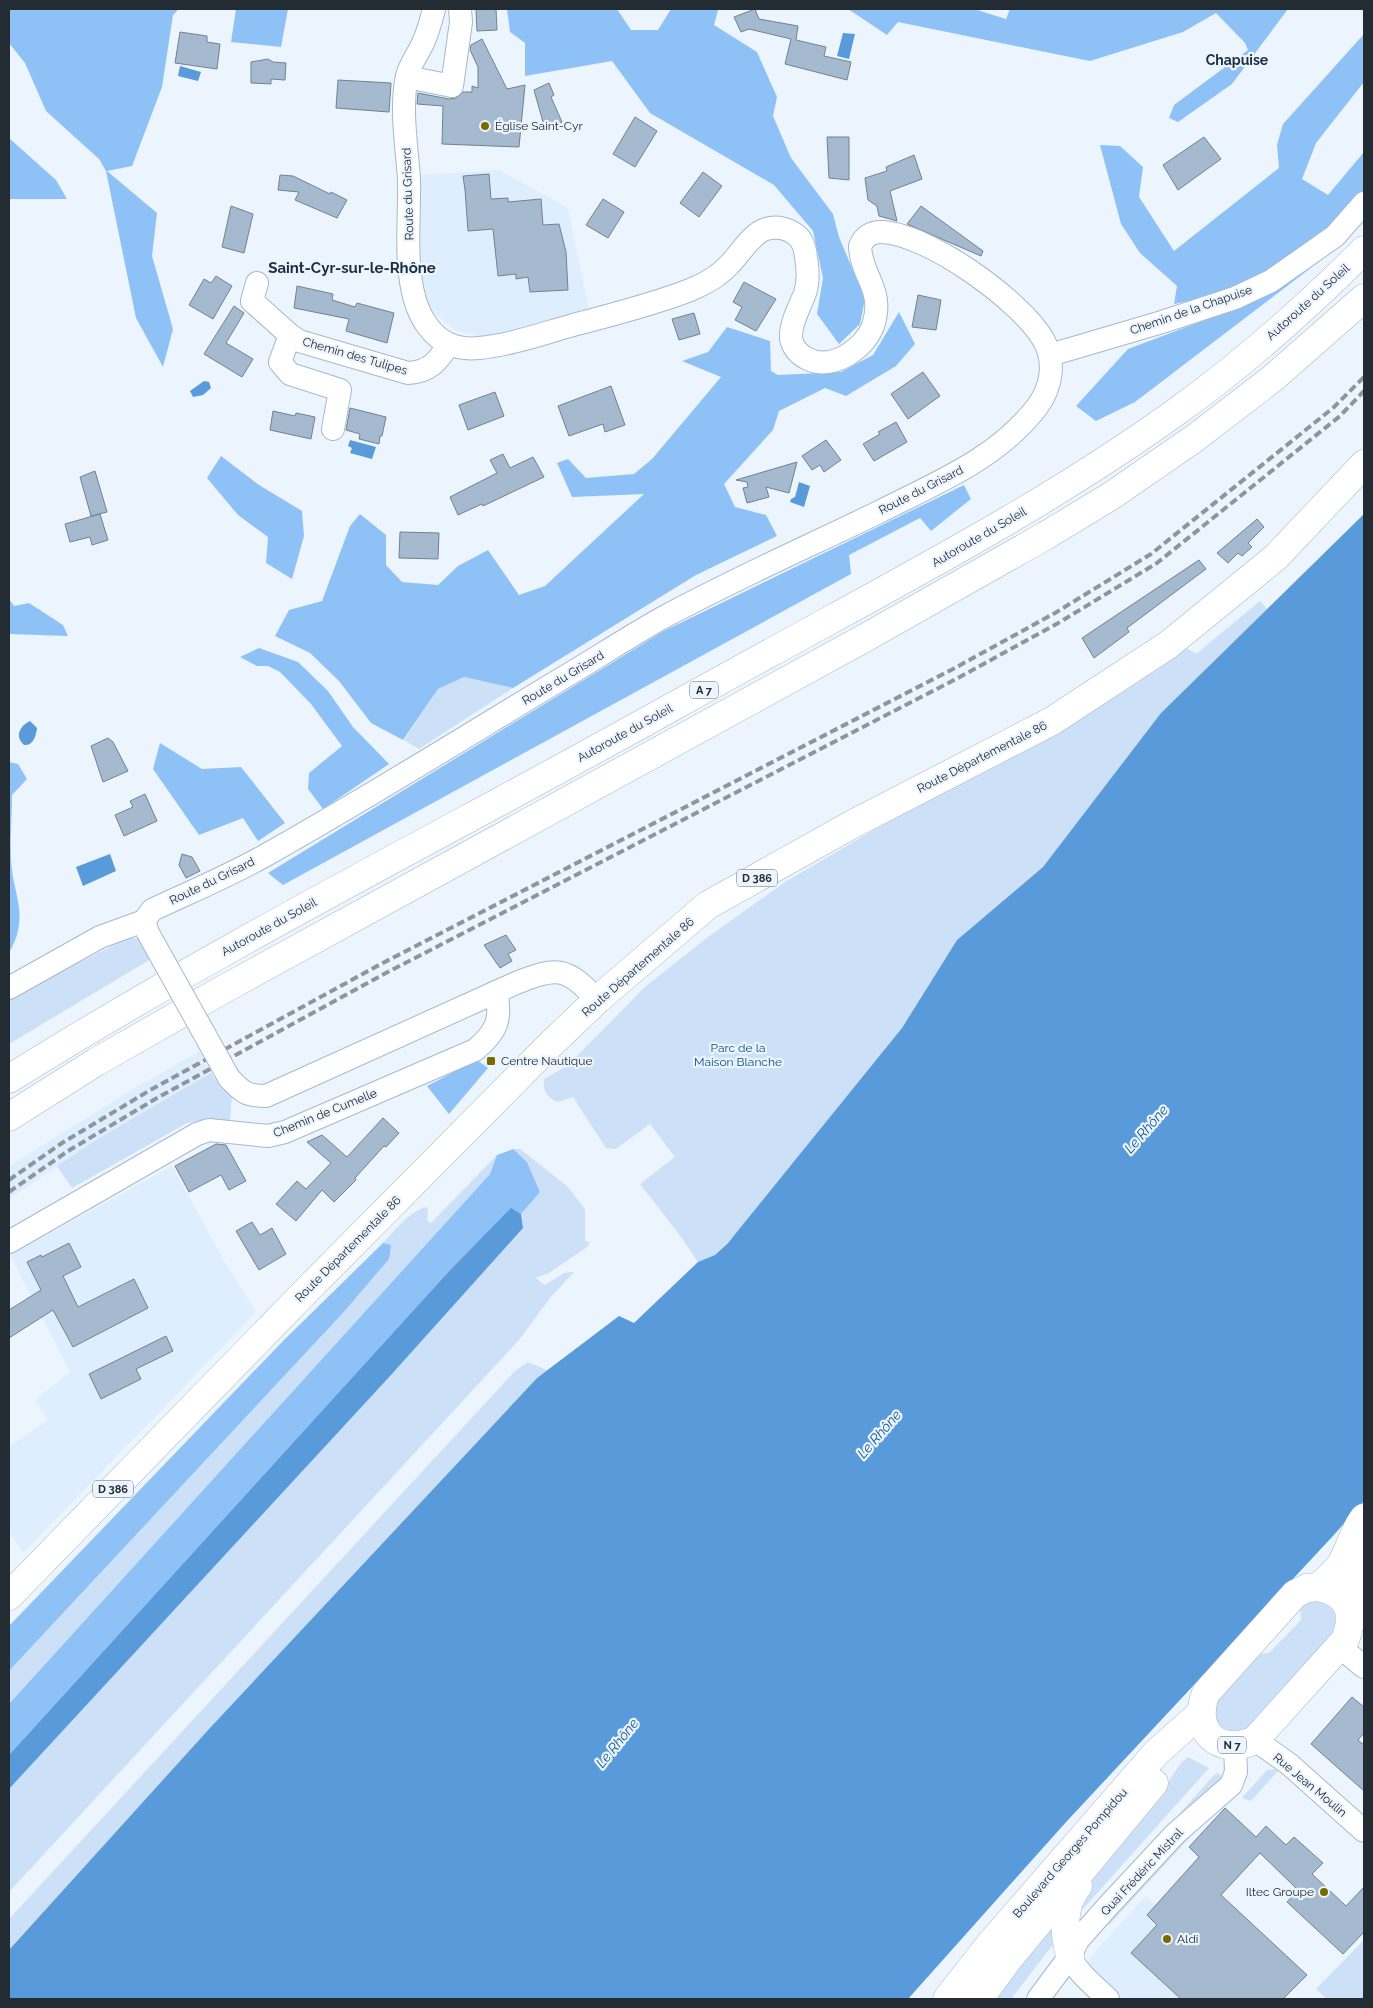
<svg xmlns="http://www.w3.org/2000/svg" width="1373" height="2008" viewBox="0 0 1373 2008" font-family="Raleway,sans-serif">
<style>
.built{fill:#deeefe}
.green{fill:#cce1f7}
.forest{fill:#8ec2f7}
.water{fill:#599ada}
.building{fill:#a6bacf;stroke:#6f8295}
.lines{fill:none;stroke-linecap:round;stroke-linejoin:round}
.minor-casing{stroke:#a5b9ce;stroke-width:24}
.major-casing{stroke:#a5b9ce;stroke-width:29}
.highway-casing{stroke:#a5b9ce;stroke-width:29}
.minor{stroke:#fff;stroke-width:22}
.major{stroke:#fff;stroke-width:28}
.highway{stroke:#fff;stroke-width:28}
.rail{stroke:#8d959d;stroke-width:4;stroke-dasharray:8 4;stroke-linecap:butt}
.minor-bridge-casing{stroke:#a5b9ce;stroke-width:24;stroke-linecap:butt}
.minor-bridge{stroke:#fff;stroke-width:22}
.poi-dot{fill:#786900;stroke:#ecf4fd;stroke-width:2}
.labels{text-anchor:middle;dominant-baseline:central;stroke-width:4.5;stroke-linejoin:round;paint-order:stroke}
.shield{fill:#ecf4fd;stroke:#5f6770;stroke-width:1}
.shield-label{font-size:11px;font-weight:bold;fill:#232b33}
.poi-label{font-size:12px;fill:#232b33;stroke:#ecf4fd;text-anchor:start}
.street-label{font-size:12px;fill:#232b33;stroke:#ecf4fd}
.park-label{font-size:12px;fill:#004f89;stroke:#ecf4fd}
.neighbourhood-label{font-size:14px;font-weight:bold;fill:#1d2e3e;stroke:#ecf4fd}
.water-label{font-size:14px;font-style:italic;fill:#0f5893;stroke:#ecf4fd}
.quarter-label{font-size:15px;font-weight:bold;fill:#1d2e3e;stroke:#ecf4fd}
</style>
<rect width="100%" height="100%" fill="#ecf4fd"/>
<g class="built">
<polygon points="499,170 568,208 589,310 488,338 457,331 437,316 429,304 425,292 421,268 418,175"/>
<polygon points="200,1051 211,1073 101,1137 9,1199 9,1166 133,1089"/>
<polygon points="172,1166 224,1261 256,1312 23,1553 9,1531 9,1447 48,1420 35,1400 70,1372 10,1255"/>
<polygon points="1146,1896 1160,1909 1255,1999 1123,1999 1088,1967 1089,1959"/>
</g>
<g class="green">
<path d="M1260 601 1267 609 1161 713 1043 867 957 940 902 1028 741 1229 715 1255 698 1262 679 1234 640 1184 675 1157 650 1124 616 1149 606 1148 573 1097 557 1102C547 1097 543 1091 544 1079L567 1066 646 986 708 937 785 882 874 830 1078 719 1126 690 1187 648 1196 654Z"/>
<polygon points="464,677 513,688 419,749 404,740 438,689"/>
<polygon points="127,938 140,938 151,959 9,1044 9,999"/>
<polygon points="211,1073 223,1090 232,1097 230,1120 204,1120 187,1123 72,1188 57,1166 101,1137"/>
<polygon points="513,1149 520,1149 567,1186 585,1209 585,1241 590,1242 587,1247 549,1273 535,1278 545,1285 564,1273 574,1272 550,1298 519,1340 9,1892 9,1789 391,1375 523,1228 521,1214 540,1192 527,1162"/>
<path d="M497 1155 490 1174 9 1704V1671L342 1314 391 1246 383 1243C395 1231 408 1212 426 1207L428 1210 427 1220 431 1223Z"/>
<polygon points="528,1362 547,1370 537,1378 209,1729 9,1950 9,1919 515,1371"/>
<path d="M1311 1601C1333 1600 1338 1614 1335 1633L1249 1728 1235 1731 1228 1730 1222 1727 1217 1722 1215 1715 1216 1702 1258 1654 1269 1653 1301 1620 1300 1607 1305 1603Z"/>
<polygon points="1188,1757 1209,1768 1074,1919 1086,1886 1140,1822 1181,1763"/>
<polygon points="1276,1769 1278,1771 1251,1801 1242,1798 1267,1770"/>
<polygon points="1217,1773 1224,1777 1158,1838 1213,1776"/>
<polygon points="1216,1809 1109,1925 1105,1922 1111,1911 1116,1915 1150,1877 1145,1872"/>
<polygon points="1060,1903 1059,1937 1011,1999 989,1999"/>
<polygon points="1363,1941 1364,1999 1327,1999 1316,1989"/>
</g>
<g class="forest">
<polygon points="9,9 179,9 173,15 162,87 132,166 107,171 157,213 152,256 173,329 163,367 136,318 106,171 99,159 46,111 25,63 9,43"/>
<polygon points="236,9 288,9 281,47 231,42"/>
<polygon points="507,9 617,9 631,30 658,30 671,9 726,9 718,10 714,25 757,52 777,97 773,116 791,158 833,214 839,237 865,299 860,324 839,344 817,314 823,278 813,231 774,185 650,113 612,61 525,76 525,43 510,32"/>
<polygon points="848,9 974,9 1006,19 1010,9 1288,9 1232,84 1178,122 1169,118 1174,105 1248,50 1245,43 1216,13 1183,32 1090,61 898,22 887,35"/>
<polygon points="1364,34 1364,82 1316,143 1302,179 1328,195 1364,152 1364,191 1332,226 1282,264 1226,293 1174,304 1177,286 1140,253 1121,224 1100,145 1120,146 1143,167 1139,197 1174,251 1279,168 1277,145 1283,124"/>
<polygon points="9,138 56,180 67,199 9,199"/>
<polygon points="1312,267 1135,402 1096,421 1076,406 1128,349 1248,304"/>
<polygon points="899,312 915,344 896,366 846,396 825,388 779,411 773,430 724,484 735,507 766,515 777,536 696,575 513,688 464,677 438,689 403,740 371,723 339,681 310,653 275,636 289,610 322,601 350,526 360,514 386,535 386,565 402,582 438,585 458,566 488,550 519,595 545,586 644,494 572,497 557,463 568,459 586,478 634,474 652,459 721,377 682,361 708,352 727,327 770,341 771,371 778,375 841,372 873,355"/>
<polygon points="221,456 259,485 302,511 304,536 292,579 266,563 268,537 238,515 207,478"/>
<polygon points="964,485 971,499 931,531 920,518 849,555 851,574 283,885 268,873 664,631"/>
<polygon points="9,599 14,606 29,603 63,625 68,636 9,634"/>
<polygon points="259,648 298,662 328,691 353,727 389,764 323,809 308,789 309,773 342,746 311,704 280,672 268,666 257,666 240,657"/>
<polygon points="160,743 202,769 241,767 285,823 258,841 243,818 199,835 153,769"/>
<path d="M9 762 18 764 27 779 12 795C12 816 10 837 11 858 12 895 31 915 9 953Z"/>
<polygon points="477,1060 488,1068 449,1114 427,1086"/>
<polygon points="513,1149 527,1162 540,1192 521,1214 511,1209 450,1270 9,1755 9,1704 490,1174 497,1155"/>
<polygon points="383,1243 391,1245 389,1259 342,1314 9,1671 9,1626 284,1340"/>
</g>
<g class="water">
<polygon points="843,33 855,34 849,59 837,56"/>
<polygon points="180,66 201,72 198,81 178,76"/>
<polygon points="204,381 209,382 211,388 203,395 193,397 190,391"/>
<polygon points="350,440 376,447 372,459 350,453 352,448 348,446"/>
<polygon points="799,482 810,486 804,507 790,502 791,499 795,497"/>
<polygon points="1364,514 1364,1501 1332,1537 1067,1821 908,1999 9,1999 9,1950 209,1729 537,1378 619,1316 634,1323 698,1262 715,1255 728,1243 902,1028 957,940 1043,867 1161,713"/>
<path d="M30 721 37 728C36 736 33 746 24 745 14 736 20 726 30 721Z"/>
<polygon points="110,854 116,871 83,886 76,867"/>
<polygon points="511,1208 521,1214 523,1228 391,1375 9,1789 9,1755 450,1270"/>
</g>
<g class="building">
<polygon points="476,9 496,9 497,30 477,31"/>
<polygon points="755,9 759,19 798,26 796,40 826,47 824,56 851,62 847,80 785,64 791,39 749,29 741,32 734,17"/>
<polygon points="180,32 207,36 207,42 220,44 217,69 175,63"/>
<polygon points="482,39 507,89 525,85 519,147 442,144 443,106 417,104 418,93 449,99 456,98 463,92 472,92 472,86 478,88 478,67 470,50 471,45"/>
<polygon points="268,59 273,62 286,63 285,80 271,79 271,84 251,83 251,62"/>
<polygon points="338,80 391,83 389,112 336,108"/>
<polygon points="549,83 554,95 551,97 562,122 545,129 534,90"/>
<polygon points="635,117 657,131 635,167 613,154"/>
<polygon points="827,137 849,137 849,180 829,178"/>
<polygon points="1204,137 1221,159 1178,190 1163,165"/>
<polygon points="914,155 922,179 890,191 897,221 879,216 877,206 868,200 865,178 887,171 886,167"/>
<polygon points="703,172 722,186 699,217 680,203"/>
<polygon points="489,174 491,199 508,198 508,202 541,199 543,225 559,224 566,252 568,290 530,292 528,277 516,279 516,274 498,276 493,229 468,231 465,190 463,176"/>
<polygon points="280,175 293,176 330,194 331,192 347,200 337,218 295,200 299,192 278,190"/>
<polygon points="603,199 624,212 608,238 586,225"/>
<polygon points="231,206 253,214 244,253 222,247"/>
<polygon points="921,206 983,251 981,256 907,224"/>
<polygon points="216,276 232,286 213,319 189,305 204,279 211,283"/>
<polygon points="744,282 776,299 756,331 735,320 742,307 733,302"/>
<polygon points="297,286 333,294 332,300 355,307 357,303 394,313 387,343 346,331 349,319 294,308"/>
<polygon points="918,295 941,300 936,330 912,327"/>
<polygon points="234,306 244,313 226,343 253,359 242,377 204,354"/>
<polygon points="694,313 700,334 679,340 672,319"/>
<polygon points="923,372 940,396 908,419 891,394"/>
<polygon points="611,386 625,425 605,432 603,424 569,436 558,406"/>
<polygon points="495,392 504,416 468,430 459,405"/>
<polygon points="350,408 386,417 382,436 380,436 379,444 359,439 360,434 346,430"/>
<polygon points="273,411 295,416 296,413 315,417 311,439 270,430"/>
<polygon points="896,422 907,442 874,461 863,444 880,434 878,432"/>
<polygon points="826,440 841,460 824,472 820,465 812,470 802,456"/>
<polygon points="503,454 510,468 533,457 544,477 483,506 482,504 458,515 450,497 497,473 490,460"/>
<polygon points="797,462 789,493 766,487 769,497 747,503 743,488 748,487 747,482 736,480"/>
<polygon points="95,471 107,512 91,516 80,477"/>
<polygon points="100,514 108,540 92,545 90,537 70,542 65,524"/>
<polygon points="1257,519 1264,527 1248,543 1252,547 1242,556 1238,553 1228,563 1217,553"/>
<polygon points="400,532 439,533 438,559 399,558"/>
<polygon points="1199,560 1206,569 1127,628 1129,632 1094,658 1082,638"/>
<polygon points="108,738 113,742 128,771 103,782 91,746"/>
<polygon points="145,794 157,821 124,836 115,815 133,807 130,801"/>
<polygon points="182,854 192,857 200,871 186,878 179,865"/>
<polygon points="506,935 516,950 508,954 512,961 500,968 484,945"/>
<polygon points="383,1118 399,1133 386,1147 384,1146 355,1178 356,1180 334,1202 322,1190 296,1221 276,1204 297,1181 306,1189 331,1163 307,1142 322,1135 347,1157"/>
<polygon points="216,1144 226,1145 246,1181 229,1190 221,1175 189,1192 175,1166"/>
<polygon points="252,1222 260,1235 272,1228 286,1254 259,1270 236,1231"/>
<polygon points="69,1243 81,1267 63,1276 78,1307 134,1279 148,1308 73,1347 53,1310 9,1338 9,1310 41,1290 27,1262 41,1255 42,1257"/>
<polygon points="166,1336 173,1351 136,1369 141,1379 101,1399 89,1374"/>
<polygon points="1352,1697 1364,1707 1364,1733 1358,1740 1364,1745 1364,1791 1311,1744"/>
<polygon points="1225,1808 1256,1837 1266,1826 1286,1845 1294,1837 1323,1863 1312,1874 1346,1906 1364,1887 1364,1932 1343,1954 1287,1902 1298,1890 1260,1853 1221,1895 1307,1975 1283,1999 1181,1999 1131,1953 1157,1925 1147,1915 1199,1857 1189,1847"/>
</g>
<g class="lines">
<defs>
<g id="minor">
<polyline points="407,77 452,86 461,22 460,9"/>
<path d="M257 283 252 301 290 335 299 341 408 373C430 372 438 361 449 344"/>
<polyline points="290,335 280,362 290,374 340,390 333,429"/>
<polyline points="1050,355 1162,322 1235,298 1271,281 1335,236 1364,203"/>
<path d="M148 933 144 921 152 910C190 892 229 876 266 855 364 800 460 740 556 682 592 661 628 637 664 617 734 579 807 547 879 512 936 483 997 459 1037 407 1052 387 1056 361 1043 339 1020 300 927 233 881 232 871 232 864 237 860 246 861 277 885 289 873 326 864 350 830 372 806 358 798 354 792 346 791 338 790 323 800 307 805 293 809 281 808 269 806 257 805 248 803 240 796 235 788 228 776 226 766 229 752 233 740 254 729 265 718 277 705 284 690 290 652 305 610 315 570 326 541 334 510 345 479 348 469 349 458 348 449 344 431 336 420 317 415 300 404 262 410 219 409 180 407 146 400 110 407 76 410 64 418 54 423 43 428 32 431 21 434 9"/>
<polyline points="9,988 100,937 144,921"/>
<path d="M229 1078C242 1092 246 1096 266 1096L516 983C557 967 566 966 597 1000"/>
<path d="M9 1242 197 1134 209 1130 268 1136 285 1132 475 1050C497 1032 502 1019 496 992"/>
<polyline points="1340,1647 1364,1667"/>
<polyline points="1255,1740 1289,1764 1364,1831"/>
<path d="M1070 1956C1078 1974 1094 1985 1108 1999"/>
<polyline points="1038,1999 1070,1956 1078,1940 1108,1906 1175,1834 1231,1785 1236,1772 1235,1746"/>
</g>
<g id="major">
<path d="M1319 1587C1349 1594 1356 1612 1345 1640L1255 1740C1218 1757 1191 1730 1206 1693L1295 1594 1307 1588 1319 1587C1326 1579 1335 1573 1341 1564 1350 1549 1353 1532 1364 1518"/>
<polyline points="9,1596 310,1287 550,1045 597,1000 708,905 851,825 1052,721 1168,645 1276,557 1364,464"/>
<polyline points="1349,1607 1355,1577 1364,1563"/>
<path d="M1070 1956C1064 1932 1061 1907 1078 1886"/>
<polyline points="947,1999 991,1943 1156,1753 1201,1713"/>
<polyline points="979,1999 1010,1957 1154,1783"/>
</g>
<g id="highway">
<path d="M9 1079C167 980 332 892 497 803 588 754 679 703 770 653 908 577 1048 504 1176 412 1243 364 1306 308 1364 250"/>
<polyline points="9,1117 96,1062 224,989 863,639 1045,536 1111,496 1195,438 1273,378 1364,298"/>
</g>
</defs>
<use href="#minor" class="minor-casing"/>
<use href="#major" class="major-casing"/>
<use href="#highway" class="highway-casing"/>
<use href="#minor" class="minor"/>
<use href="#major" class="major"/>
<use href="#highway" class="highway"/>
<g class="rail">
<polyline points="9,1180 62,1143 152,1089 379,965 953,669 1055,613 1151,554 1333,408 1364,377"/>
<polyline points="9,1192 68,1151 157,1098 384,974 958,678 1060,622 1157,563 1340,416 1364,391"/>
</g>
<defs>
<polyline id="minor-bridge" points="148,933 229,1078"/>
</defs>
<use href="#minor-bridge" class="minor-bridge-casing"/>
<use href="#minor-bridge" class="minor-bridge"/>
</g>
<g class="poi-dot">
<circle cx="485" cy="126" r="5"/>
<rect x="486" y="1056" width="10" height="10" rx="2.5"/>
<circle cx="1324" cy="1892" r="5"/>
<circle cx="1167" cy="1939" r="5"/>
</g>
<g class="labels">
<g class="shield">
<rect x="690" y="681.5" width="28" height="17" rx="4"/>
<rect x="737" y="869.5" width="40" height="17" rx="4"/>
<rect x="93" y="1480.5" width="40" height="17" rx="4"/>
<rect x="1218" y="1736.5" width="28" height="17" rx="4"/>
</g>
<g class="shield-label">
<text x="704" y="690">A 7</text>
<text x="757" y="878">D 386</text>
<text x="113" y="1489">D 386</text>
<text x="1232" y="1745">N 7</text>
</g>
<g class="poi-label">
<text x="495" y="126">Église Saint-Cyr</text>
<text x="501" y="1061">Centre Nautique</text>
<text x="1314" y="1892" text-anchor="end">Iltec Groupe</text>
<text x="1177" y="1939">Aldi</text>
</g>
<g class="street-label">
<text transform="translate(408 194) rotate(-92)">Route du Grisard</text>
<text transform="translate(1308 302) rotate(-42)">Autoroute du Soleil</text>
<text transform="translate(1191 310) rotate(-19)">Chemin de la Chapuise</text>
<text transform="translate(355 356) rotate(16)">Chemin des Tulipes</text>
<text transform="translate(921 490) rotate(-27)">Route du Grisard</text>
<text transform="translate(979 537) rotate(-30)">Autoroute du Soleil</text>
<text transform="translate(563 678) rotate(-31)">Route du Grisard</text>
<text transform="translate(625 733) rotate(-29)">Autoroute du Soleil</text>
<text transform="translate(982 757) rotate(-27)">Route Départementale 86</text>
<text transform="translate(212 881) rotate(-26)">Route du Grisard</text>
<text transform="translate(269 927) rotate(-29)">Autoroute du Soleil</text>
<text transform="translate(638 967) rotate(-41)">Route Départementale 86</text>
<text transform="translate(325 1113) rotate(-22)">Chemin de Cumelle</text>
<text transform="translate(348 1249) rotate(-45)">Route Départementale 86</text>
<text transform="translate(1310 1785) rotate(40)">Rue Jean Moulin</text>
<text transform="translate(1070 1853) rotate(-49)">Boulevard Georges Pompidou</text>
<text transform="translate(1142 1872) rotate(-47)">Quai Frédéric Mistral</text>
</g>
<g class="park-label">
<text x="738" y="1048">Parc de la<tspan x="738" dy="14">Maison Blanche</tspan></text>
</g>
<g class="neighbourhood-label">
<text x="1237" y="60">Chapuise</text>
</g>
<g class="water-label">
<text transform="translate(1146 1129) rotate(-49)">Le Rhône</text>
<text transform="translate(879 1434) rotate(-49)">Le Rhône</text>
<text transform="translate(617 1743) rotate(-51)">Le Rhône</text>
</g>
<g class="quarter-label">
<text x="352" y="268">Saint-Cyr-sur-le-Rhône</text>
</g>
</g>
<rect width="1373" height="2008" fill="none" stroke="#232b33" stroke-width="20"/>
</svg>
